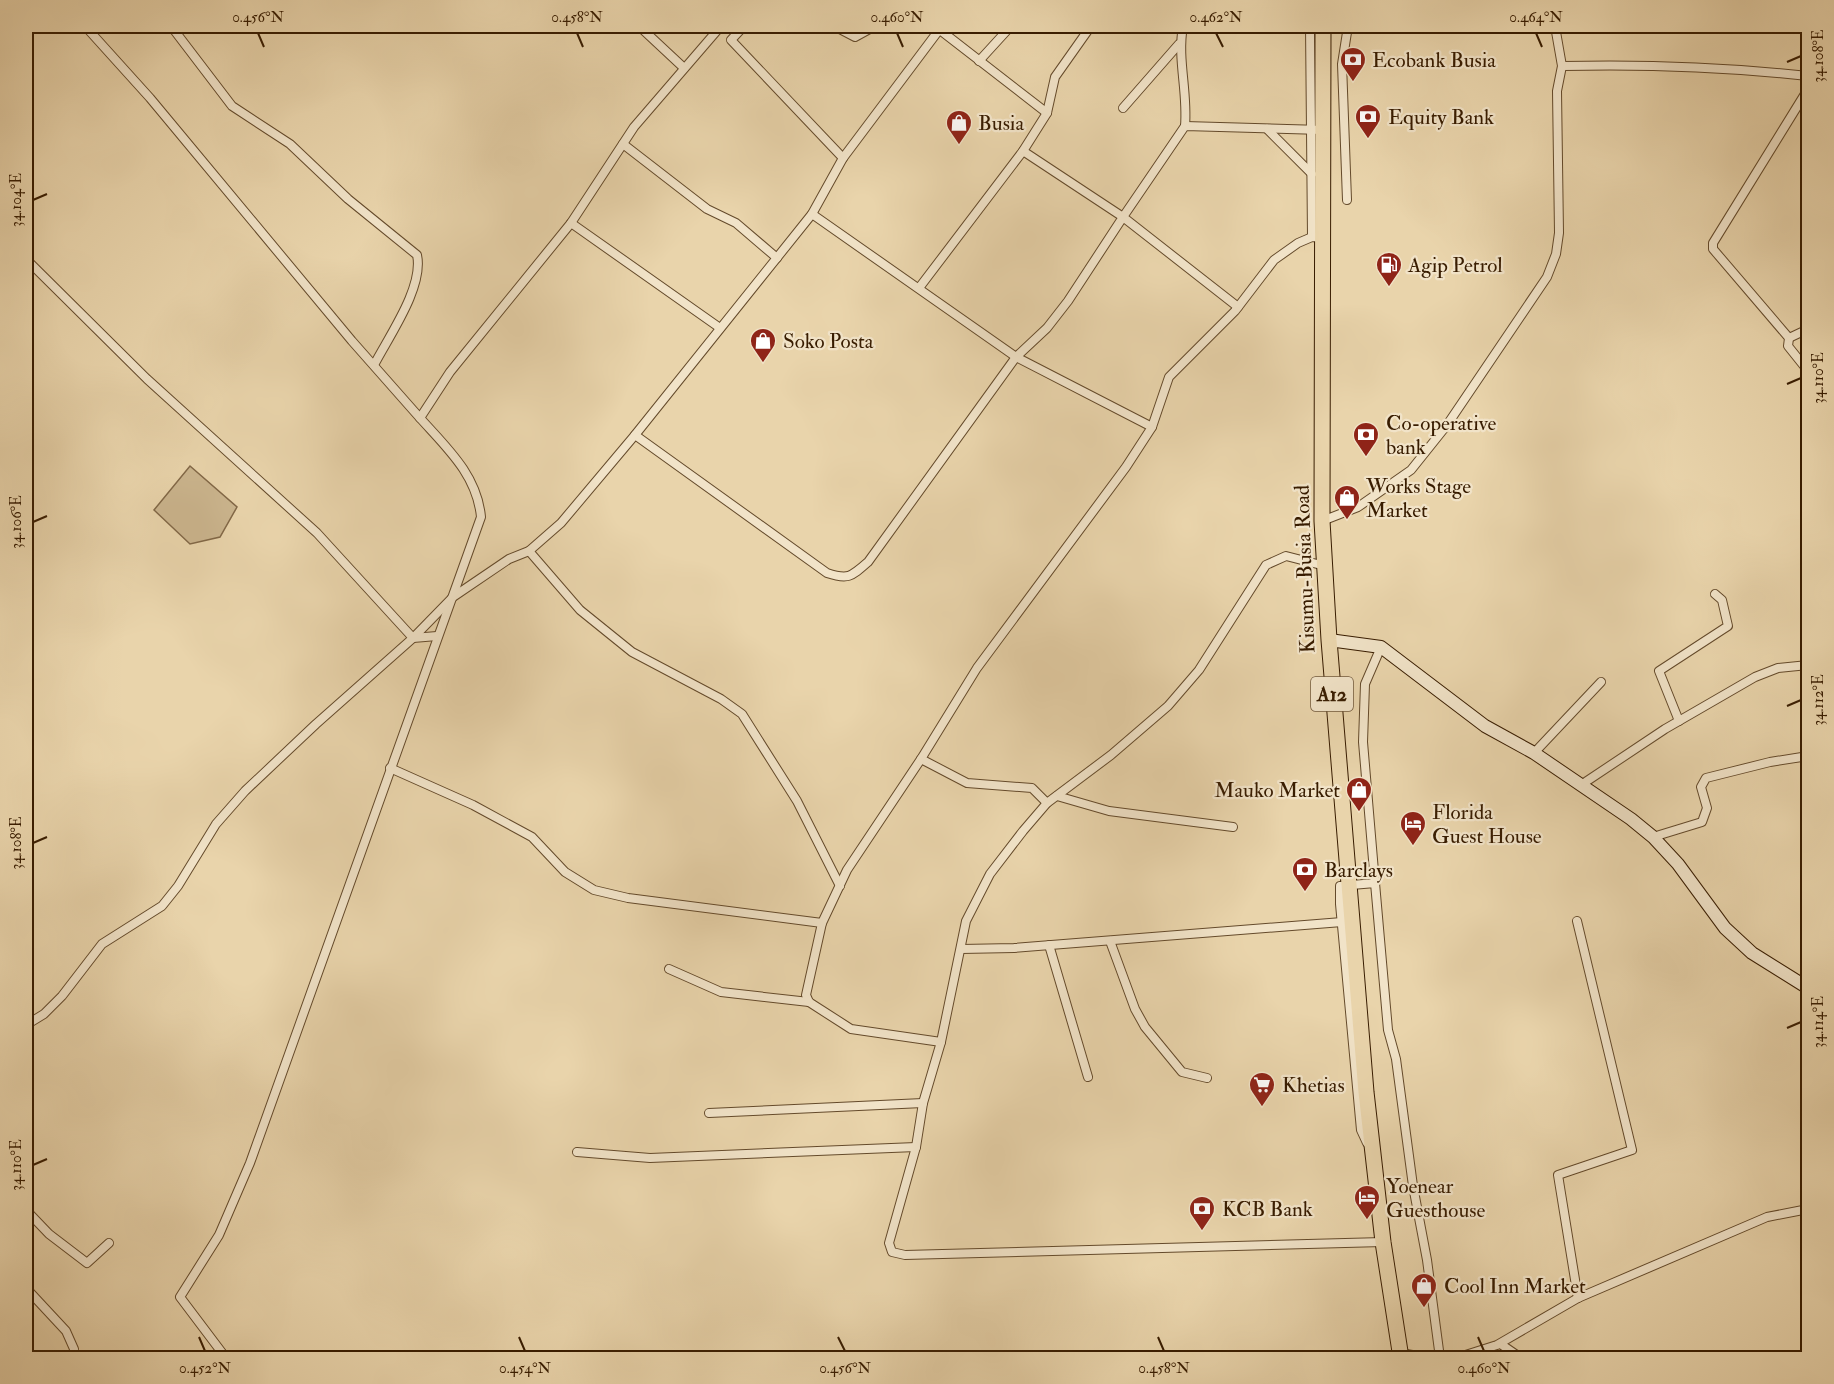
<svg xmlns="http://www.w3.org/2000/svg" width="1834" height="1384" viewBox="0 0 1834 1384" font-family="'IM FELL Double Pica',serif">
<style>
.green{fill:#cbb58e;stroke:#826847;stroke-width:1.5}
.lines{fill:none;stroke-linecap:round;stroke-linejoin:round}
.street-casing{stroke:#644a2b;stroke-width:10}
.secondary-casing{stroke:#381c00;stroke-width:14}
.highway-casing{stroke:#381c00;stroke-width:17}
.street{stroke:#f1e3c8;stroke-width:8}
.secondary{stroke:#f1e3c8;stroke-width:12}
.highway{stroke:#e9d4ab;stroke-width:15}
.ticks{fill:none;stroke:#381c00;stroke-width:2}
.labels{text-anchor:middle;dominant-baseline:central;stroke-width:4.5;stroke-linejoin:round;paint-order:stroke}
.shield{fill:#f1e3c8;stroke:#70583c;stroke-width:1.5}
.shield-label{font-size:20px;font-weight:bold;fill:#381c00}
.poi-label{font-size:21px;fill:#381c00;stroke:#f1e3c8;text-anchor:start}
.street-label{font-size:21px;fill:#381c00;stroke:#f1e3c8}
.neatline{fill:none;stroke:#381c00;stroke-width:2}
.ticks-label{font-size:15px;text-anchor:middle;fill:#381c00}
</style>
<rect width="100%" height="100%" fill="#e9d4ab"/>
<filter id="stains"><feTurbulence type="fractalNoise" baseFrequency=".00333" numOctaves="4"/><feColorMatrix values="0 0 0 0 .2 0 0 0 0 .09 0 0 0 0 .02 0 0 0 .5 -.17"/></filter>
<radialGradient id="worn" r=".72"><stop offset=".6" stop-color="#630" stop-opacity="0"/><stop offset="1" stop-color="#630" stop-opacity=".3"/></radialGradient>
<polygon class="green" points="190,466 237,507 220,537 190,544 154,510"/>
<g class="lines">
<defs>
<g id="street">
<polyline points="85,26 150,98 352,341 420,418"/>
<path d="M171 26 232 106 290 144 348 199 417 255C424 287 389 336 374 365"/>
<polyline points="639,26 684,68"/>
<polyline points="744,26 731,40 843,158"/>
<polyline points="834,26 855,37 875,26"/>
<path d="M1183 26C1177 59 1188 92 1185 126"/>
<polyline points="1310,26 1312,237"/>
<polyline points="940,30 1047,113"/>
<polyline points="979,61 1011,26"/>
<path d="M1562 66C1645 64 1726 67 1808 76"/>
<polyline points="1808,89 1713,243 1713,249 1789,338 1788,346 1808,371"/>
<polyline points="1123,108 1179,44"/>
<polyline points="1267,129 1312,174"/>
<polyline points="623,144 707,209 736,223 777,258"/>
<polyline points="1347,200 1342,64 1348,26"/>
<polyline points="812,214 1016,357 1152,427"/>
<polyline points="571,223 720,328"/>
<polyline points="26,259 147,379 317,533 413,638 437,636"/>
<polyline points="919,288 1023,151 1047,113 1055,77 1091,26"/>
<polyline points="1238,307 1123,217 1185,126 1322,130"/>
<polyline points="1789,338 1808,329"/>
<path d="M635 435 827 573C848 580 851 577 868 562L1016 357 1047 328 1068 301 1123 217 1023 151"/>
<polyline points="1322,521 1358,507 1411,470 1447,425 1547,277 1556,254 1559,233 1557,91 1562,66 1555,26"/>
<polyline points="529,551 580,610 632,652 721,699 742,714 797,801 840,886"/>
<polyline points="1325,566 1286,556 1266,565 1199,670 1168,706 1111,755 1047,803 1023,831 990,874 966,921 941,1042 923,1103 916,1147 889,1243 892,1252 905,1255 1383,1242"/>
<polyline points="1679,721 1659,671 1728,626 1722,600 1715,594"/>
<polyline points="1534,753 1601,682"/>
<polyline points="921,759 967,783 1032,788 1047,803"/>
<polyline points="390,768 473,805 532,837 565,872 594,890 628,898 822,923"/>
<polyline points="1581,785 1665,729 1755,677 1778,668 1808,665"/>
<polyline points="1057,796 1109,811 1233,827"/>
<polyline points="1653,837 1702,822 1707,808 1701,787 1706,778 1770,762 1808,756"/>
<polyline points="1375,883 1363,742 1365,684 1381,647"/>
<polyline points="1577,921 1632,1150 1558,1175 1578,1298"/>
<polyline points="1110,941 1135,1009 1145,1027 1182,1072 1207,1078"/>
<polyline points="1049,945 1088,1077"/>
<polyline points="961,949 1014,948 1342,922"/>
<polyline points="669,969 721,992 809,1002"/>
<polyline points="26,1025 44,1014 62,996 102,944 162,906 178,886 216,824 245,791 316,724 413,638 453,597 509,559 529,551 561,523 635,435 812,214 843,158 942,26"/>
<polyline points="941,1042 851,1029 809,1002 806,995 822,923 847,870 921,759 977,668 1126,467 1152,427 1169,377 1235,311 1274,260 1298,243 1312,237 1322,238"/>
<polyline points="709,1113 923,1103"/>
<polyline points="1370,1143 1367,1143 1361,1130 1340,904 1340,886 1375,883 1388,1030 1396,1059 1413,1186 1427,1260 1440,1358"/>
<polyline points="577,1152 650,1158 916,1147"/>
<polyline points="26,1210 49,1234 87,1263 109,1243"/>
<polyline points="26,1288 66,1331 74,1349"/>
<polyline points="1502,1345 1521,1358"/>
<polyline points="1400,1353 1431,1358"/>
<path d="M226 1358 180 1297 219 1235 250 1163 481 517C477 475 447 448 420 418L450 372 571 223 634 127 721 26"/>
<polyline points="1456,1358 1497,1345 1578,1298 1767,1217 1808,1209"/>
</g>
<polyline id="secondary" points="1329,640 1381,647 1485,726 1534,753 1631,819 1653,837 1678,864 1725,928 1752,953 1808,988"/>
<polyline id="highway" points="1323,26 1322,521 1329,640 1366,1092 1383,1242 1401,1358"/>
</defs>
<use href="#street" class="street-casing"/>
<use href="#secondary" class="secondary-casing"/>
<use href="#highway" class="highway-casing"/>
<use href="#street" class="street"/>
<use href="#secondary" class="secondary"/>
<use href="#highway" class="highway"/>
</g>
<path class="ticks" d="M258 33 264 47M577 33 583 47M897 33 903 47M1216 33 1223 47M1536 33 1542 47M1787 62 1801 56M33 200 47 194M1787 384 1801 378M33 522 47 516M1787 706 1801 700M33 843 47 837M1787 1028 1801 1022M33 1165 47 1159M199 1337 205 1351M519 1337 525 1351M838 1337 845 1351M1158 1337 1164 1351M1478 1337 1484 1351"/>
<defs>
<symbol id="bank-pin" viewBox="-11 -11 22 30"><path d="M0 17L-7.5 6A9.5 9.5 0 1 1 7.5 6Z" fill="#8f2418" stroke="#f1e3c8"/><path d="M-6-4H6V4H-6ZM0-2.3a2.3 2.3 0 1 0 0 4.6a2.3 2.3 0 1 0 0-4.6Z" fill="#fff"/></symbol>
<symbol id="shop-pin" viewBox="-11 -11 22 30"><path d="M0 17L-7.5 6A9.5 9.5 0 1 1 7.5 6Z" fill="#8f2418" stroke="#f1e3c8"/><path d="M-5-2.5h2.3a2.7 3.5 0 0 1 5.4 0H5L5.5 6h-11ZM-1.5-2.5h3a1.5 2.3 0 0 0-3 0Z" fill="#fff"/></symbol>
<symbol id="fuel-pin" viewBox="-11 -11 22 30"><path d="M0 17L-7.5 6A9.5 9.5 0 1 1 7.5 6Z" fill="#8f2418" stroke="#f1e3c8"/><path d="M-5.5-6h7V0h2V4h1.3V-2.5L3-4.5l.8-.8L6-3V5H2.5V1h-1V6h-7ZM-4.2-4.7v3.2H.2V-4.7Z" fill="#fff"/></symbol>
<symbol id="hotel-pin" viewBox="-11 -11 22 30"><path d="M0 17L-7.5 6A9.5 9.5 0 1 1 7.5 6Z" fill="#8f2418" stroke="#f1e3c8"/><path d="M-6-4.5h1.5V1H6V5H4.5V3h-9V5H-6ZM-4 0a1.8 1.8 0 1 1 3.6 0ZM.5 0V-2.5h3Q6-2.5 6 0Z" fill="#fff"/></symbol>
<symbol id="supermarket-pin" viewBox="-11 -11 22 30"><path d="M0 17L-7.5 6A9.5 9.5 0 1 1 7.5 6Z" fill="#8f2418" stroke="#f1e3c8"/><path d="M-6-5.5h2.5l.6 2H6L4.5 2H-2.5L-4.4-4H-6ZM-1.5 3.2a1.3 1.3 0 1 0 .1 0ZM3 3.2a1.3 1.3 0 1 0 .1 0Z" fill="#fff"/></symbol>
</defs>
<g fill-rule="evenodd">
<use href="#bank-pin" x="1338" y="45" width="30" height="40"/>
<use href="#bank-pin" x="1353" y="102" width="30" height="40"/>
<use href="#shop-pin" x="944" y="108" width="30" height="40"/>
<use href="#fuel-pin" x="1374" y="250" width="30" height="40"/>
<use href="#shop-pin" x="748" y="326" width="30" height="40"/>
<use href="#bank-pin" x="1351" y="420" width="30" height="40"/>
<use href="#shop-pin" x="1332" y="483" width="30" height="40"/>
<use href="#shop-pin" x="1344" y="775" width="30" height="40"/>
<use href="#hotel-pin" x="1398" y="809" width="30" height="40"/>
<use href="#bank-pin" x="1290" y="855" width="30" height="40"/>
<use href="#supermarket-pin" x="1247" y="1070" width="30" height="40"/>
<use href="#hotel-pin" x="1352" y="1183" width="30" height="40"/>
<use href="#bank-pin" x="1187" y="1194" width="30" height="40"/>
<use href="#shop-pin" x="1409" y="1271" width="30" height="40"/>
</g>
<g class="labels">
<rect class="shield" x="1311" y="677" width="42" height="34" rx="4.5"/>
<g class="shield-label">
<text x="1332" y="694">A12</text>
</g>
<g class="poi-label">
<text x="1372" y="60">Ecobank Busia</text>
<text x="1388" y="117">Equity Bank</text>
<text x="978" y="123">Busia</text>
<text x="1408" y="265">Agip Petrol</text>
<text x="783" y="341">Soko Posta</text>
<text x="1386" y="423">Co-operative<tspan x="1386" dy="24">bank</tspan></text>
<text x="1366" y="486">Works Stage<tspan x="1366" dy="24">Market</tspan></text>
<text x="1340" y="790" text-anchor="end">Mauko Market</text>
<text x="1432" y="812">Florida<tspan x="1432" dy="24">Guest House</tspan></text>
<text x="1324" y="870">Barclays</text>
<text x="1282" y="1085">Khetias</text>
<text x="1386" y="1186">Yoenear<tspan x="1386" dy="24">Guesthouse</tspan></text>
<text x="1222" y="1209">KCB Bank</text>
<text x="1444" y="1286">Cool Inn Market</text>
</g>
<g class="street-label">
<text transform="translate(1305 569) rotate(-92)">Kisumu-Busia Road</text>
</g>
</g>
<rect width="1834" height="1384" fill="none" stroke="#e9d4ab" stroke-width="66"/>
<rect x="33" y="33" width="1768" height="1318" class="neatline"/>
<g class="ticks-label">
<text x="258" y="22">0.456°N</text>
<text x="577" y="22">0.458°N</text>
<text x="897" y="22">0.460°N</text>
<text x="1216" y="22">0.462°N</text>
<text x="1536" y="22">0.464°N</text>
<text transform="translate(1818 56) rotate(-90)" y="5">34.108°E</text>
<text transform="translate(16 200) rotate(-90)" y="5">34.104°E</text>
<text transform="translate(1818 378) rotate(-90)" y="5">34.110°E</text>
<text transform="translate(16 522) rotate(-90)" y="5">34.106°E</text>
<text transform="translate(1818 700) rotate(-90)" y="5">34.112°E</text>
<text transform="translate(16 843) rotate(-90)" y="5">34.108°E</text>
<text transform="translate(1818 1022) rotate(-90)" y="5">34.114°E</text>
<text transform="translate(16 1165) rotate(-90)" y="5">34.110°E</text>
<text x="205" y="1373">0.452°N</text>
<text x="525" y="1373">0.454°N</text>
<text x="845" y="1373">0.456°N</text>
<text x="1164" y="1373">0.458°N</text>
<text x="1484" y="1373">0.460°N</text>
</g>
<rect width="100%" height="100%" filter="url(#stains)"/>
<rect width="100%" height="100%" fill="url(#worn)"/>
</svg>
